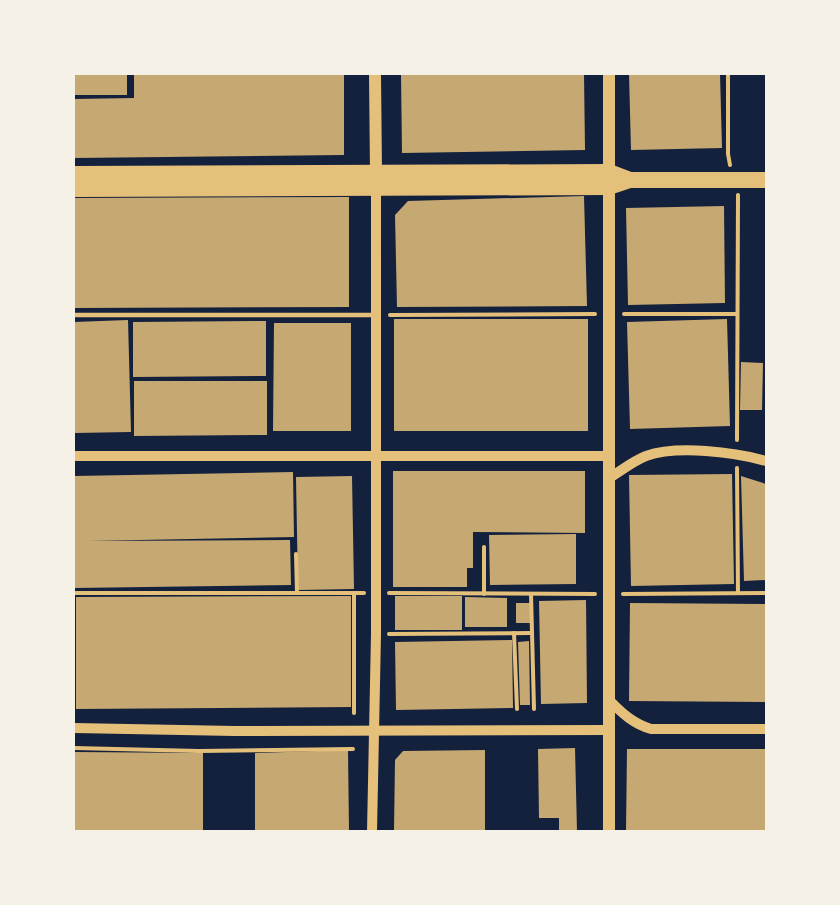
<svg xmlns="http://www.w3.org/2000/svg" width="840" height="905" viewBox="0 0 840 905" font-family="'Public Sans',sans-serif">
<style>
.building{fill:#c6a872}
.lines{fill:none;stroke-linecap:round;stroke-linejoin:round}
.path{stroke:#e5c07b;stroke-width:4}
.service{stroke:#e5c07b;stroke-width:4.5}
.tertiary{stroke:#e5c07b;stroke-width:10}
.secondary{stroke:#e5c07b;stroke-width:12}
.trunk{stroke:#e5c07b;stroke-width:16}
</style>
<rect width="100%" height="100%" fill="#14213d"/>
<g class="building">
<rect x="74" y="74" width="53" height="21"/>
<polygon points="134,74 344,74 344,155 74,158 74,99 134,98"/>
<polygon points="401,74 584,74 585,150 402,153"/>
<polygon points="629,74 720,74 722,148 631,150"/>
<polygon points="584,196 587,306 397,307 395,215 408,201"/>
<polygon points="349,197 349,307 74,308 74,198"/>
<polygon points="724,206 725,303 628,305 626,208"/>
<rect x="394" y="319" width="194" height="112"/>
<polygon points="727,319 730,426 630,429 627,322"/>
<polygon points="128,320 131,432 74,433 74,322"/>
<polygon points="266,321 266,376 133,377 133,322"/>
<polygon points="274,323 351,323 351,431 273,431"/>
<polygon points="741,362 763,363 762,410 740,410"/>
<polygon points="134,381 267,381 267,435 134,436"/>
<polygon points="393,471 585,471 585,533 473,532 473,568 467,568 467,587 393,587"/>
<polygon points="293,472 294,537 87,541 290,540 291,585 74,588 74,542 75,542 74,476"/>
<polygon points="732,474 734,584 631,586 629,475"/>
<polygon points="352,476 354,589 298,590 296,477"/>
<polygon points="741,476 766,484 766,580 744,581"/>
<polygon points="576,534 576,584 490,585 489,535"/>
<polygon points="351,596 351,707 76,709 76,597"/>
<rect x="395" y="596" width="67" height="34"/>
<polygon points="465,597 507,598 507,627 465,627"/>
<polygon points="586,600 587,703 541,704 539,601"/>
<polygon points="516,603 530,603 531,623 516,623"/>
<polygon points="630,603 766,604 766,702 629,701"/>
<polygon points="512,640 513,708 396,710 395,642"/>
<polygon points="529,641 530,705 520,705 518,642"/>
<polygon points="575,748 577,831 559,831 559,818 539,818 538,749"/>
<polygon points="627,749 766,749 766,831 626,831"/>
<polygon points="348,750 349,831 255,831 255,753"/>
<polygon points="485,750 485,831 394,831 395,760 403,751"/>
<polygon points="74,752 203,753 203,831 74,831"/>
</g>
<g class="lines">
<g class="path">
<polyline points="728,74 728,154 730,165"/>
<polyline points="624,314 737,314"/>
<polyline points="390,315 595,314"/>
<polyline points="737,440 738,195"/>
<polyline points="737,468 738,593"/>
<polyline points="484,547 484,594"/>
<polyline points="296,554 297,593"/>
<polyline points="74,593 364,593"/>
<polyline points="389,593 595,594"/>
<polyline points="354,594 354,713"/>
<polyline points="531,594 534,709"/>
<polyline points="623,594 766,593"/>
<polyline points="514,633 517,709"/>
<polyline points="389,634 532,633"/>
<polyline points="74,748 199,751 353,749"/>
</g>
<polyline class="service" points="74,315 377,315"/>
<g class="tertiary">
<polyline points="74,456 610,456"/>
<path d="M609 478C621 471 633 461 646 456 677 445 735 452 766 461"/>
<path d="M611 702C623 714 634 724 651 729H766"/>
<polyline points="74,728 235,731 610,730"/>
<polyline points="372,832 376,634 376,186"/>
</g>
<g class="secondary">
<polyline points="375,74 376,172"/>
<polyline points="609,74 609,832"/>
</g>
<g class="trunk">
<polyline points="74,174 609,172 630,180"/>
<polyline points="74,189 609,187 630,180 766,180"/>
</g>
</g>
<rect width="840" height="905" fill="none" stroke="#f6f1e7" stroke-width="150"/>
</svg>
